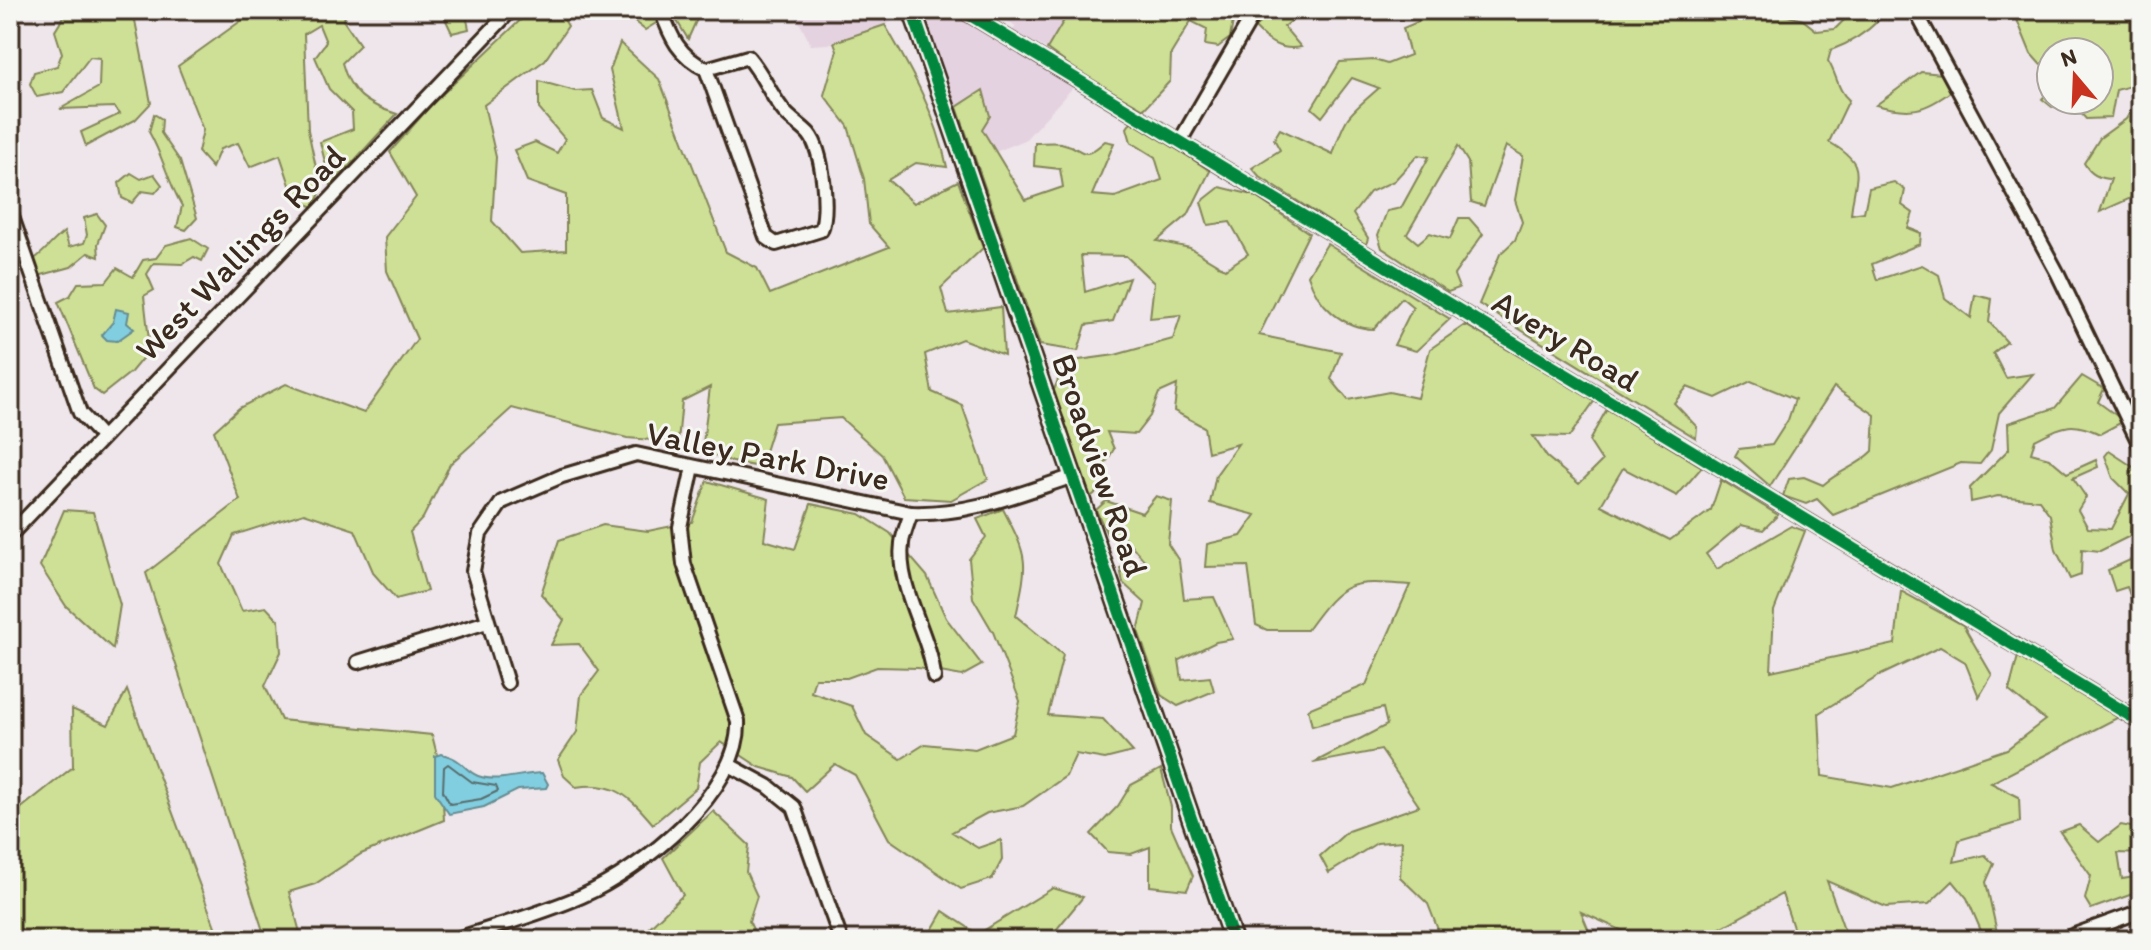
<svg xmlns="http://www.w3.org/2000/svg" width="2151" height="950" viewBox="0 0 2151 950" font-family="Itim,sans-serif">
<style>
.built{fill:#e5d2e0}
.green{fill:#cde095;stroke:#84855a;stroke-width:2}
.water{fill:#81cee0;stroke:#658c92;stroke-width:2}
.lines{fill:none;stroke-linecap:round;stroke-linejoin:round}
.shore{stroke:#576c6c;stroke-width:2}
.minor-casing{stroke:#3b2a1e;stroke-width:18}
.major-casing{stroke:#3b2a1e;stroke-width:22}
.minor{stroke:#f6f6f2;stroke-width:12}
.major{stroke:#f8deab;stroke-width:16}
.cycleway-casing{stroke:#f6f6f2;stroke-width:17}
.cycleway{stroke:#00873e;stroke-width:12}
.labels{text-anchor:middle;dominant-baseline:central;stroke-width:6;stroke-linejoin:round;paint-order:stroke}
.street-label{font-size:34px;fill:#3b2a1e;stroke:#f6f6f2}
</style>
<rect width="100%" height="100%" fill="#eee6ea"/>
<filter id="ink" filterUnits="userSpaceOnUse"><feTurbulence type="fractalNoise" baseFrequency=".0125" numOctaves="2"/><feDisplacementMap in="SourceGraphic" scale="16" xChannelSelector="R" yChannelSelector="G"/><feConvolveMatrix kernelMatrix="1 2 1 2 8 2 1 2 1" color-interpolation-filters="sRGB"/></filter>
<g filter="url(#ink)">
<g class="built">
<polygon points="793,10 893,10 896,19 876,30 828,44 811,45"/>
<polygon points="926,10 944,10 1076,84 1025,140 973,161 924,16"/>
<polygon points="988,10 1070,10 1047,49 1012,32 1016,26"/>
</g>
<g class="green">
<polygon points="68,10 133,10 151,103 135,120 86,146 81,132 120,114 114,107 60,109 99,87 100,58 90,57 63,92 37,97 30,84 34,72 57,66 62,53 55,31"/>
<path d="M256 10H349L343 20 360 45 342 63C350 93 367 105 397 114L331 186 320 142 353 129 352 112 329 89 315 57 326 42 319 25 304 34 308 130 321 191 314 207 295 200 280 155 250 167 238 143 220 149 212 168 198 152 203 130 178 66Z"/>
<polygon points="441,10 465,10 469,29 452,33"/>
<path d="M531 10H558L568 26 545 60 484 105 496 157 492 221 520 253 566 250V195L527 181 514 150 535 142 557 153 565 139 539 109V81L575 91 592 90 603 118 624 128 610 70 620 43 659 79 726 252 757 268 770 294 889 247 869 224 864 179 848 126 824 95 837 50 834 42 885 25C912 71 936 114 947 167L916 163 888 180 914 203 958 181 983 248 941 288 948 314 1001 307 1004 355 962 339 925 354 932 392 962 405 988 479 951 500 904 497 882 455 841 418 774 423 760 467 733 462 702 451 710 387 682 401 678 442 627 438 512 408 450 464 423 518 410 532 427 591 396 599 374 574 355 530 304 513 234 535 221 564 242 611 266 607 279 621 281 652 265 686 281 720 432 735 441 771 444 820 361 854 315 884 289 892 302 940H266L146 573 240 500 214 431 239 408 286 384 364 413 417 339 387 271 385 237 416 197 390 152 432 104Z"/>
<polygon points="630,10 701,10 688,39 672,13 645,30 626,15"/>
<polygon points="1070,10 1235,10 1230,38 1218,47 1205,45 1207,29 1191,21 1171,54 1170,81 1144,109 1080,73 1047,49"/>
<path d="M1279 10H1295L1293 20 1284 27 1301 47C1280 51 1268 42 1254 27Z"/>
<path d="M1419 10H1511L1519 20 1522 10H1778L1780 14 1803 20 1817 31 1835 29 1845 19 1840 10H1879L1880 19C1865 34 1851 43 1831 50L1828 61C1837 74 1837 90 1849 100L1829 142C1869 165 1855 173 1851 214L1864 212 1869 188 1894 182 1905 190 1902 205 1913 213 1908 228 1921 233 1920 244 1872 264 1877 280 1922 265 1939 275 1945 298 1971 318 1975 295 1992 299 1989 322 2007 342 1993 353 2006 378 2033 374 1999 413 1991 450 1980 464 1961 463 1833 515 1817 499 1806 504 1783 496 1789 479 1804 477 1823 485C1840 470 1857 467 1873 451L1875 415 1834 387 1770 486 1735 456 1739 449 1772 445 1788 420 1795 399 1751 381 1716 398 1687 387 1674 403 1697 427 1696 438 1479 304 1500 254 1515 240 1522 222 1515 200 1523 156 1506 146 1484 206 1471 202 1468 162 1458 146 1407 234 1418 243 1430 233 1450 239 1459 218H1469L1483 234 1454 275 1459 288 1448 292 1382 248 1378 235 1387 211 1401 208 1429 157 1418 155 1394 181 1370 192 1353 214 1368 238 1366 245 1260 177 1252 168 1280 150 1274 139 1280 129 1333 154C1346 114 1348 115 1379 88L1352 78 1322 117 1312 108 1340 62 1374 60 1387 64 1410 55 1403 28 1420 21Z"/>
<polygon points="2013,10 2140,10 2141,83 2116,90 2111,118 2086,119 2071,102 2052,107 2042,99 2051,89 2051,100 2099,100 2099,52 2051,52 2051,68 2048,61 2040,64 2031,54"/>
<path d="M1921 72 1943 74 1953 90C1924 112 1910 114 1876 105Z"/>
<path d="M983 90 990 116 982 129 1025 200 1063 187 1060 169 1034 166 1035 143C1043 143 1054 142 1061 143 1086 148 1080 164 1105 141L1114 143 1092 195 1115 197 1162 180 1155 157 1131 142 1127 128 1133 119 1210 171 1188 215 1157 241 1190 248 1225 269 1248 254 1230 222 1208 225 1201 202 1220 187 1253 195 1309 233 1259 335 1341 352 1331 379 1348 400 1389 392 1417 398 1430 349 1465 325 1595 400 1569 437 1533 436 1547 457 1579 484 1602 461 1589 441 1607 409 1702 467 1677 496 1623 468 1601 505 1670 540 1711 510 1721 480 1778 515 1763 530 1741 525 1706 554 1717 569 1791 526 1805 531 1774 611 1771 671 1895 644 1901 591 1963 625 1992 675 1979 697 1965 662 1940 647 1879 676 1819 713 1822 776 1892 788 2007 749 2045 720 2009 691 2018 656 2119 717 1991 783 2019 797 2020 822 1959 840 1954 862 1985 855 1994 864 1986 882 1998 937 1985 940 1967 898 1953 881 1929 904 1886 907 1827 881 1848 940H1797L1782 894 1708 935 1710 940H1643L1581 912 1591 936 1597 940H1442L1428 904 1400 877 1402 841 1377 843 1329 873 1320 856 1348 831 1419 806 1381 750 1313 763 1387 725 1383 708 1312 726 1308 709 1366 685 1410 585C1349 580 1343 580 1307 630H1267L1256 625 1248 566 1205 567 1207 544 1241 536 1256 515 1210 503 1216 475 1238 444 1208 452 1204 427 1174 411 1177 385 1159 393 1150 416 1136 434 1107 432 1114 449 1102 469V488L1089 498 1064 419 1052 395 1065 362 1115 355 1173 339 1181 315 1150 318 1154 283 1126 256 1081 255 1085 292 1129 278 1113 321 1086 325 1078 351 1040 345 957 107Z"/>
<path d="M2141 94V201L2133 197 2100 212 2111 179C2099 179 2090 174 2084 163L2100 138 2126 119Z"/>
<path d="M154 114 162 119 161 133 180 161 197 218 186 230 177 227 182 206C168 182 163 156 149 132Z"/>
<polygon points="131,173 141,179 154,174 162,185 155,193 142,191 132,203 122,198 119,183"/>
<path d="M97 214 105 225 98 244 99 257 88 253 71 267 38 276 33 260C45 252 52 241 64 232L69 247 84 243 87 235 84 218Z"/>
<polygon points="191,238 208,249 202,261 194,257 182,264 154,263 147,274 154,290 144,296 150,349 131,372 102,395 94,389 58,302 70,296 78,283 106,282 117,268 133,277 143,260 156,258 166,245"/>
<path d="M1327 244 1450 319 1416 351 1394 345 1413 307 1402 298 1374 329C1342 328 1317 305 1308 275Z"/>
<path d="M2082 376 2104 389 2098 402 2124 421 2100 434C2070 420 2063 426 2035 440L2031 453 2049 458 2067 473 2096 460 2098 467 2073 478 2086 497 2078 510 2088 528 2111 529 2129 494 2113 478 2105 456 2109 451 2141 472V501L2131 519 2130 536 2100 551 2082 549 2081 575 2070 579 2056 550 2050 515 2039 500 1998 496 1971 502 1970 488 2009 449 2008 423 2055 408Z"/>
<path d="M707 481 769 499 764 540 795 549 811 504 860 514 890 533 927 576 946 618 982 665 962 676 918 668 877 667 847 678H815L811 692 852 706 866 735 901 759 925 744 975 749 1013 734 1020 701 993 632 973 598 969 559 986 537 977 519 1003 509C1029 559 1028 561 1016 616L1063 655 1048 715 1103 719 1133 752 1105 759 1076 754 1066 776 1023 806 987 813 952 832 978 848 1001 840 1002 860 992 879 961 889 889 839 855 775 835 764 805 791 792 777 759 767 721 742 700 762 696 788 653 824C629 796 615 781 576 787L564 776 558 760 577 732 581 695 599 671 579 644 551 645 564 620 541 594 559 540 603 525 648 531 692 522Z"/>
<polygon points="1156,496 1172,501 1168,544 1179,561 1184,599 1214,597 1233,639 1216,642 1179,660 1182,680 1210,677 1214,691 1178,706 1161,695 1138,631 1145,603 1123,583 1120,568 1145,561 1124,537 1107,534 1096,510 1106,501 1142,513"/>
<polygon points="64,510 93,512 120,605 113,649 66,606 40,566"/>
<polygon points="2141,555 2141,626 2127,587 2115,591 2108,570"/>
<polygon points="127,690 220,940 10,940 10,817 73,767 72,709 108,725"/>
<polygon points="1161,769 1171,807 1171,826 1193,876 1187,890 1150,886 1150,847 1131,854 1108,852 1091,834 1118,806 1131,785"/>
<polygon points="713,811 749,845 746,872 757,896 749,921 758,940 636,940 683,895 663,858"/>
<polygon points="2079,825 2099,842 2121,825 2141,829 2141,854 2118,853 2122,879 2141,876 2141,891 2091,909 2085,899 2091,876 2060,832"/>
<polygon points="1053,888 1083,897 1048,940 932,940 929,935 943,911 978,934"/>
</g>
<g class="water">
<polygon points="116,309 129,312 127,323 134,329 117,341 107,340 102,335 113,322"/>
<path d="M441 754C464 759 463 770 478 776 496 783 523 773 542 773L548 784 546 788 518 790 484 807 449 814 435 793V756Z"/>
</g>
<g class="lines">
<polygon class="shore" points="448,764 472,782 496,786 498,791 481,799 450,804 443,791 444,767"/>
<defs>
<g id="minor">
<path d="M661 10C671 38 679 56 706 69L748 57C762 73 769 92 782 109 789 119 801 125 809 134 823 151 829 211 821 230L776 244 766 237 706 69"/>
<polyline points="962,10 2141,722"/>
<polyline points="1915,10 2058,274 2141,447"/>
<polyline points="1180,141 1256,10"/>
<polyline points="10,211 80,413 102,437"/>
<path d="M911 513C908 523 903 534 902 543 896 589 930 633 934 677"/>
<polyline points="10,535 511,10"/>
<polyline points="358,662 487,622"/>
<path d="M507 683 473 571 480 534 502 502 562 476 636 454 911 513C971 515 1018 494 1074 476"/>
<polyline points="731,766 768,786 794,807 841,940"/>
<path d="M454 940C496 926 541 914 582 896 641 870 741 791 738 721L684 564 680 527 693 467"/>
<polyline points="2061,940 2141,911"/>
</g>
<polyline id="major" points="912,10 1233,940"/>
</defs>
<use href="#minor" class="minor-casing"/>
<use href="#major" class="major-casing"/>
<use href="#minor" class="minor"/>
<use href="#major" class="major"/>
<defs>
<g id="cycleway">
<polyline points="912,10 1233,940"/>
<polyline points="962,10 2141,722"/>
</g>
</defs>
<use href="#cycleway" class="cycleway-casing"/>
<use href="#cycleway" class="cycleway"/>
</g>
</g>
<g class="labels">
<g class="street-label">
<text transform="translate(240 253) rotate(-46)">West Wallings Road</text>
<text transform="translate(1566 341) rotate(31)">Avery Road</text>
<text transform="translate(768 456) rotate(11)">Valley Park Drive</text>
<text transform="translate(1100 465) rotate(71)">Broadview Road</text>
</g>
</g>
<rect width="2151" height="950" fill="none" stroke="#f6f6f2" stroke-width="40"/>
<rect x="20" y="20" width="2111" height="910" fill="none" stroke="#3b2a1e" stroke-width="3" filter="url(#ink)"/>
<g transform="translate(2075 76) rotate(341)"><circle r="38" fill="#f6f6f2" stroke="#aba49d" stroke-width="2"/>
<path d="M0-6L14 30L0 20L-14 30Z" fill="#c8321e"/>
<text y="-12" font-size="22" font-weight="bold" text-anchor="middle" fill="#3b2a1e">N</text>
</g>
</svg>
